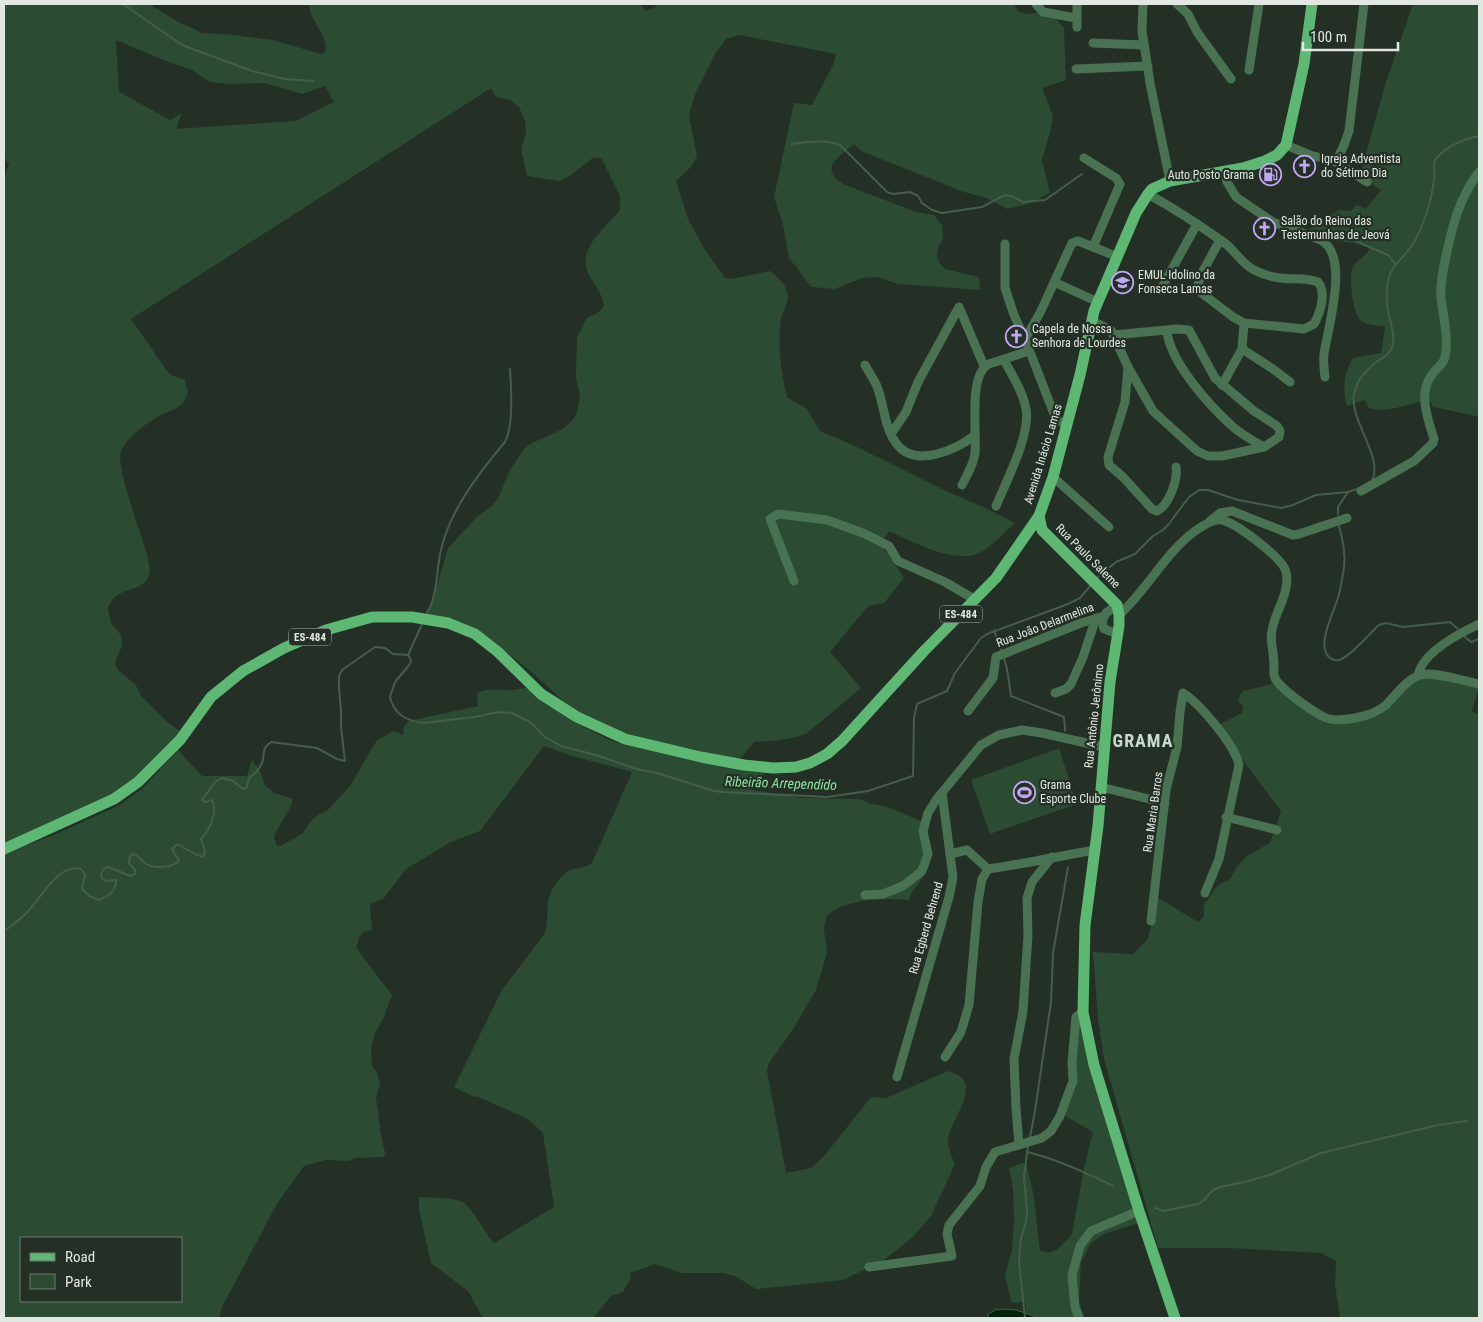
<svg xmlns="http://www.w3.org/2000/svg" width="1483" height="1322" viewBox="0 0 1483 1322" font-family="'Roboto Condensed',sans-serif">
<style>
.green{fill:#2b4c32;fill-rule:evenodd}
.water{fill:#02220b;stroke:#455d4c}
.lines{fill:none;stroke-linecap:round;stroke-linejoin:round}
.stream{stroke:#455d4c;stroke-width:2}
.minor{stroke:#487251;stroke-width:9}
.major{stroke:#5db873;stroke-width:11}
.labels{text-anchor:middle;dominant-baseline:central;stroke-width:4.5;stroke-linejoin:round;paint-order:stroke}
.shield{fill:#242f26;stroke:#a8b0aa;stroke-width:1}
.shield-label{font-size:11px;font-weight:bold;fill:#e1e8e2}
.poi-label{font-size:12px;fill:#e1e8e2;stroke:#242f26;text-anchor:start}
.street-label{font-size:12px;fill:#e1e8e2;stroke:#242f26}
.water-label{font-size:14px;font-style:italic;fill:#8de39f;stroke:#242f26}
.district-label{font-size:18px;font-weight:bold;letter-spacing:1px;fill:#c9d8cc;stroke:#242f26}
</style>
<rect width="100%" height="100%" fill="#242f26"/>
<g class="green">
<path d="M4 4H149L175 20 202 33 225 34 273 40 321 54 325 52C329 35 309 21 309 4H640L646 11 660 4H1014L1018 11 1025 14 1050 12 1064 28 1066 80 1042 88 1053 116 1051 129 1042 160 1050 193 1028 204 1007 209 987 198 964 192 861 151 854 144C839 157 818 168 843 184L916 212 934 215 942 225 943 238 938 248 937 257 939 262 945 269 979 277 980 290 898 284 878 277 862 278 835 289 811 287 795 265 789 259 783 224 774 197 794 103 812 105 833 65 836 54 739 35 726 39 715 54 695 94 689 116 697 156 691 167 676 181 688 219 705 250 725 278 731 279 770 271C777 277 785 283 787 292 790 302 783 309 781 319 777 344 781 372 787 397L807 409 820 431 855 446 946 491 981 506 1015 523C1005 532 995 543 983 551 958 567 914 542 889 531L881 543 904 578 884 603 868 606 830 652 861 688 806 734C789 740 772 741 754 742L740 759 648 740 601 726 564 702 534 674 499 646 428 616 448 548 478 516 492 506 498 498 510 470 524 449 532 443 561 430 572 421 577 413 580 396 576 378 577 337 587 318 599 312 604 306C602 293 595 286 589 275 575 249 606 228 620 210V196L602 159 594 157 571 175 560 181 527 176 521 148 526 134 525 121 519 107 510 100 496 97 491 88 131 319 167 371 171 375 185 380 188 392C186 396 184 403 181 405 176 409 169 411 163 414 148 422 128 435 121 452 115 466 142 535 147 555 148 562 152 570 148 577 143 589 127 588 116 596 112 599 110 604 108 608L111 623 121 635 122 646 115 663 118 670 136 685 141 696 166 721 181 732 130 787 4 845V178L9 164 4 157ZM116 40 166 61 192 70 210 82 230 84 265 83 302 94 325 86 334 102 295 121 176 129 182 113 170 120 119 92Z"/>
<path d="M1413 4H1479V417L1434 407 1428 400C1409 403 1389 414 1369 408L1364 400 1347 406C1342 388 1344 374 1353 358L1381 353 1385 327C1377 325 1367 326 1360 320 1353 313 1348 275 1353 267 1357 260 1365 257 1369 250L1367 246 1357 243 1334 241 1307 231 1317 223 1339 210 1351 211 1357 205 1366 209 1381 190 1360 175 1385 85Z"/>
<polygon points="1421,669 1479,685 1472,712 1479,714 1479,1318 1340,1318 1335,1284 1336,1261 1321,1253 1229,1248 1158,1248 1104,1059 1098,1019 1093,952 1133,954 1148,939 1157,897 1198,922 1204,916 1204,905 1217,886 1230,879 1237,867 1247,856 1270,843 1281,811 1217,726 1242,713 1243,706 1238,702 1240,695 1243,691 1277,683 1330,722 1360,720 1381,715 1392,704"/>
<path d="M530 687 577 723 597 734 618 743 646 749 766 770 753 790 800 798 860 799 871 804 888 807 923 822 927 867C925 880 912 887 909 900 885 898 843 898 826 917L824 929 827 953 816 990 792 1031 769 1063 767 1071 786 1173 811 1168 825 1155 871 1097 886 1098 948 1071C988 1081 949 1119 948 1141 948 1149 952 1157 955 1164L931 1216 912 1238 884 1260 843 1280 756 1289 735 1276 723 1273H682L655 1264 630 1273 631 1278 623 1292 611 1296 593 1318H483L468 1291 431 1263 419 1209V1197C430 1198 453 1197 462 1202 472 1207 485 1233 494 1243L554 1207 543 1133 528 1119 476 1096 474 1097 454 1087 502 990 545 933C548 922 547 912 548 902 549 892 559 877 567 872 575 866 584 870 592 863L632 772 569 755 544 746 480 831 451 842 406 869 384 898 370 904 372 930C359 931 360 937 356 948L392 995 383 1019 374 1035 371 1050 372 1066 377 1073 380 1084 376 1097 381 1136 385 1152 384 1157 355 1158 349 1161 326 1160 304 1166 278 1202 222 1307 219 1318H4V854L56 834 120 805 143 788 178 750 202 776H247L252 760 260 771 265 785 274 793 293 799C290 813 279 823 274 837L277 846H280L302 834 311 821 318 815 327 811 350 786 377 740 394 731 403 735 404 726 409 721 478 706 477 693C487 688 498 690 509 690 516 690 523 688 530 687ZM21 1238H181V1301H21Z"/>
<polygon points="1059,748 1077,804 990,834 971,780"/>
<polygon points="1080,1007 1139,1223 1104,1234 1090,1244 1081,1262 1079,1302 1085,1318 1039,1318 1026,1313 1025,1301 1016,1303 1011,1302 1005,1276 1012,1249 1014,1222 1013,1189 1009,1168 1026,1162 1033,1192 1040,1250 1048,1253 1058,1249 1072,1234 1084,1168 1093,1132 1062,1114 1076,1087 1076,1044"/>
</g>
<polygon class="water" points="1005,1309 1016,1310 1039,1318 990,1318 987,1315 995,1310"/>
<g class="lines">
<g class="stream">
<polyline points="123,4 182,45 252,71 285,79 313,81"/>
<path d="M791 144C807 142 825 139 840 145L887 192 893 194 910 192 918 196 922 203 932 210 942 213 982 207 1005 195 1012 196 1023 202 1045 200 1082 174"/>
<polyline points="1355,241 1388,255 1396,265"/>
<path d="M1372 481C1384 457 1349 420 1354 394 1356 382 1366 370 1375 363 1381 358 1389 356 1392 348 1396 337 1390 322 1388 311 1386 300 1386 288 1389 277 1392 264 1407 255 1413 244 1424 225 1432 200 1434 179 1435 173 1433 167 1435 160 1445 147 1463 139 1479 136"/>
<polyline points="1338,514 1338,507 1348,492"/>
<path d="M1339 526C1343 540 1346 553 1344 568 1342 578 1341 588 1338 598 1334 612 1317 643 1328 656 1331 659 1335 661 1339 660 1350 657 1369 634 1379 625L1386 623 1403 627 1450 622 1458 629"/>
<polyline points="1095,579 1116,562 1135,554 1153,536 1163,530 1168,525 1189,497 1199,490 1208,490 1238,500 1281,508 1293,505 1316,495 1348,492 1360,488"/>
<path d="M427 613C438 595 436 570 441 550 450 510 479 473 505 442 514 424 511 389 510 369"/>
<polyline points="994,630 1001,650"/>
<polyline points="1465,637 1471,642 1479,639"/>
<path d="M408 655 411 660 410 664 395 682 390 697C394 715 407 721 424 723L475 717 498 712 512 713 530 722 545 737 561 746 599 756 636 769 657 773 714 791 723 792 827 797 868 791 913 776 914 718 917 704 947 691 955 673 981 638 987 634 1068 604 1080 598 1091 585"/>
<polyline points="408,655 422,624"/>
<polyline points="1004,658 1007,669 1011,696 1064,717 1065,731"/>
<path d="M4 929H7C16 923 24 916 31 908 42 895 60 863 81 869L85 875 82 889 89 896 99 900C109 896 116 891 116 880L106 881 102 878 101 875 103 869 108 867 130 876 135 874V870L129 863 130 856 132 854C139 855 140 859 145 863 153 869 172 868 179 861L172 849 176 845H179L195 854 203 857 205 851 201 839C210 829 218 813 212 800L205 802 202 800 215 782 222 778 233 781 243 789 247 787 249 778C255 774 259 770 262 763 266 753 260 750 271 742L317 748 337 759 345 761 341 727V711L339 687V676L342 670 375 647 385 648 393 654 408 655"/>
<polyline points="1030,1137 1035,1111 1051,1002 1053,953 1068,867"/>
<path d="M1027 1152C1057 1159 1085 1172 1113 1186"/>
<polyline points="1155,1208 1163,1211 1198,1204 1203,1201 1212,1191 1220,1187 1245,1182 1272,1174 1321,1153 1438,1125 1467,1121"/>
<polyline points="1025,1318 1019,1261 1021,1238 1026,1222 1027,1212 1024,1177 1028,1146"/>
</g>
<g class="minor">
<polyline points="1036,4 1043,12 1076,18"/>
<polyline points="1077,4 1077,27"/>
<polyline points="1143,4 1142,31 1150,83 1170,181"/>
<polyline points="1177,4 1188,14 1197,32 1231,79"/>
<polyline points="1093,43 1144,45"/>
<polyline points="1076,69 1148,66"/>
<polyline points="1249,70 1259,4"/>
<polyline points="1286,145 1310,155 1336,162 1367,182"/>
<polyline points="1084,158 1116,178 1120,184 1093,247"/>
<polyline points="1336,162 1344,145 1349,131 1364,4"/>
<path d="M1224 171 1227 182 1236 197 1273 222 1321 240C1350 256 1328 327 1324 354 1323 361 1324 369 1325 377"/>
<path d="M1148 194C1175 209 1201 226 1226 244 1236 252 1242 264 1254 270 1262 274 1271 277 1280 278 1293 280 1305 277 1318 282 1327 293 1320 313 1314 324L1304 329 1244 323 1233 317 1199 291 1197 287 1203 271 1220 240"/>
<polyline points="1005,244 1005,288 1014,315 1025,339 1054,414 1057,419 1066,426"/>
<polyline points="1054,282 1098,302"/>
<polyline points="1162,287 1197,224"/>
<polyline points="1092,321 1111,330 1128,367 1153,411 1197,451 1208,456 1222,456 1264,447 1279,437 1280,431 1277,426 1254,411 1215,378 1189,330 1177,329 1113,335"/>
<path d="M1167 331C1170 362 1209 405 1232 426 1241 434 1253 441 1264 447"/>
<polyline points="1025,339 1040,313 1072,243 1078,241 1118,257"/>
<polyline points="1242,349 1273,369 1290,382"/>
<path d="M865 365C869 373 875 380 878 389 884 406 885 429 896 443 914 469 957 450 975 435"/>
<path d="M1128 367 1125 402 1108 457 1109 465 1123 477 1152 509 1157 511C1169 505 1178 480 1176 467"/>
<polyline points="1222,385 1242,349 1244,323"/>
<polyline points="891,434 906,412 918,382 959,307 984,366"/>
<polyline points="1053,477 1109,527"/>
<path d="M962 485C967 475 974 464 975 453 977 432 968 374 989 364L1029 351"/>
<path d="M1361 491 1414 461 1433 443 1434 439C1428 419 1418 395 1431 376 1438 365 1445 365 1446 351 1448 333 1443 316 1441 298 1440 283 1443 270 1446 256 1453 225 1459 198 1479 172"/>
<path d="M996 506C1006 482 1031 434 1026 409 1023 392 1012 375 1004 360"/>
<polyline points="1210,521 1220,513 1232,511 1293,535 1299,534 1347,518"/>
<polyline points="794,581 770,519 778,514 827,520 863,533 889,546 898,561 945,582 974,599"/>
<polyline points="1117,605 1106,613 1102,622 1104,629 1118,634"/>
<path d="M1119 615C1148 589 1164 554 1195 531 1202 526 1214 518 1222 520 1236 523 1283 558 1286 572 1290 587 1280 605 1275 619 1268 640 1273 644 1274 663 1274 668 1273 674 1275 678 1279 688 1312 711 1322 716 1337 725 1374 716 1386 705 1396 695 1406 680 1420 675 1434 671 1464 681 1479 684"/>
<path d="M1418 676C1421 653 1460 633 1479 624"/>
<polyline points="1055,693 1066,689 1071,684 1083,657 1096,618"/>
<polyline points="968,711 993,678 996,657 1081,623 1104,616"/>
<polyline points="1101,787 1165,803"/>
<polyline points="1226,817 1277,830"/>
<path d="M950 854 967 850 988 869C1024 864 1059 856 1095 850"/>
<polyline points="865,895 883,894 903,886 922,871 928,854 923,831 928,813 936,800 981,745 999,735 1022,730 1042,733 1104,747"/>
<path d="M1151 921 1166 790 1177 747 1180 712 1183 693C1200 704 1235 745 1239 765L1219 859 1205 893"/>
<polyline points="945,1057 961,1032 969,1005 978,902 982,879 988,869"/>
<polyline points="897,1077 949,897 953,877 942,793"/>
<polyline points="1019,1145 1016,1108 1014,1059 1023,1011 1028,935 1027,898 1032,882 1052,857"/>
<polyline points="869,1267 952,1256 947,1234 949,1225 980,1186 986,1167 995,1152 1042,1138 1051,1131 1060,1116 1073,1081 1072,1062 1076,1017 1083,1012"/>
<polyline points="1079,1318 1075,1307 1072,1275 1080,1246 1091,1231 1139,1211"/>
</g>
<g class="major">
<polyline points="1039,516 1042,530 1117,605 1119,615 1119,626 1110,682 1098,826 1085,925 1083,1012 1094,1065 1139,1211 1175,1318"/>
<polyline points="4,849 114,799 138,782 180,740 211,697 243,671 284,648 326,630 372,617 412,617 448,623 475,634 498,652 541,694 577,717 625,739 701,757 744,765 773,768 796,767 810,763 827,754 842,741 924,651 996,578 1039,516 1053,477 1080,375 1094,311 1136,213 1148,194 1152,189 1170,181 1243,168 1265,161 1277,155 1286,145 1304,64 1312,4"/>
</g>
</g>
<defs>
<symbol id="church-ring" viewBox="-11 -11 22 22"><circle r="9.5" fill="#242f26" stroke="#c2a8f3" stroke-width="1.5"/><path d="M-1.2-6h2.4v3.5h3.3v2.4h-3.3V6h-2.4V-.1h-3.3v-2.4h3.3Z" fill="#c2a8f3"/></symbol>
<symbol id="fuel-ring" viewBox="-11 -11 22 22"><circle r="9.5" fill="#242f26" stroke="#c2a8f3" stroke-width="1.5"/><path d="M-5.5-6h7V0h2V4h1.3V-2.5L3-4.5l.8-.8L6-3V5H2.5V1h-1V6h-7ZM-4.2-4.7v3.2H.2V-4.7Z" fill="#c2a8f3"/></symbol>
<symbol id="school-ring" viewBox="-11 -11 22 22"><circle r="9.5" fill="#242f26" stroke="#c2a8f3" stroke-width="1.5"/><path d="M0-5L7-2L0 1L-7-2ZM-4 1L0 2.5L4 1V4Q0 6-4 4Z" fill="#c2a8f3"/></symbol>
<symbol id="stadium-ring" viewBox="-11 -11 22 22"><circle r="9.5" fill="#242f26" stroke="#c2a8f3" stroke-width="1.5"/><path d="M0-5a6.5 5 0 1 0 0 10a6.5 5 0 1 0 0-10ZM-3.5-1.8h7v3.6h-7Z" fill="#c2a8f3"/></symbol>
</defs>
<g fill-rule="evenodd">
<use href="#church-ring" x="1292" y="154" width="25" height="25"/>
<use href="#fuel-ring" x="1258" y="162" width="25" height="25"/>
<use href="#church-ring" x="1252" y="216" width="25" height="25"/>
<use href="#school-ring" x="1110" y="270" width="25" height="25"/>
<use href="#church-ring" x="1004" y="324" width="25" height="25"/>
<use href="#stadium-ring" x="1012" y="780" width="25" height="25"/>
</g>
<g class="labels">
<g class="shield">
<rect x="940" y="605.5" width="42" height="17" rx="4"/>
<rect x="289" y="628.5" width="42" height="17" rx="4"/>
</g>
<g class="shield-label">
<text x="961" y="614">ES-484</text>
<text x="310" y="637">ES-484</text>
</g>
<g class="poi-label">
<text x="1321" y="159">Igreja Adventista<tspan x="1321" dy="14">do Sétimo Dia</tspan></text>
<text x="1254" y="175" text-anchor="end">Auto Posto Grama</text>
<text x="1281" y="221">Salão do Reino das<tspan x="1281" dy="14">Testemunhas de Jeová</tspan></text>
<text x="1138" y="275">EMUL Idolino da<tspan x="1138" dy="14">Fonseca Lamas</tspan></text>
<text x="1032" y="329">Capela de Nossa<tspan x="1032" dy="14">Senhora de Lourdes</tspan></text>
<text x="1040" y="785">Grama<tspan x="1040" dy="14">Esporte Clube</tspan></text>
</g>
<g class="street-label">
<text transform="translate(1043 454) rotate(-73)">Avenida Inácio Lamas</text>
<text transform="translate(1088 556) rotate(45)">Rua Paulo Saleme</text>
<text transform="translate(1045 625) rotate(-21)">Rua João Delarmelina</text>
<text transform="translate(1094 716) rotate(-84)">Rua Antônio Jerônimo</text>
<text transform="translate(1153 812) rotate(-82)">Rua Maria Barros</text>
<text transform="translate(926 928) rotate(-74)">Rua Egberd Behrend</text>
</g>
<g class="water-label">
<text transform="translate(781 783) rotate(2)">Ribeirão Arrependido</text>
</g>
<g class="district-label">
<text x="1143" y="740">GRAMA</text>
</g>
</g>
<rect width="1483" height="1322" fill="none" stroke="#e1e8e2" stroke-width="10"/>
<rect x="20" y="1237" width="162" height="65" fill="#242f26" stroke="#707971"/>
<rect x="30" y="1253" width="25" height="8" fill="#5db873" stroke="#707971"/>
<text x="65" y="1262" font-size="15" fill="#e1e8e2">Road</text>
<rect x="30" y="1274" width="25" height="15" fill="#2b4c32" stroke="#707971"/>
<text x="65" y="1287" font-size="15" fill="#e1e8e2">Park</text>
<path d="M1303 42v8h95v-8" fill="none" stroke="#e1e8e2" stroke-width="2.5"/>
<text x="1310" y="42" font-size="15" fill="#e1e8e2" stroke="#242f26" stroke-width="4" paint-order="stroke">100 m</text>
</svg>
